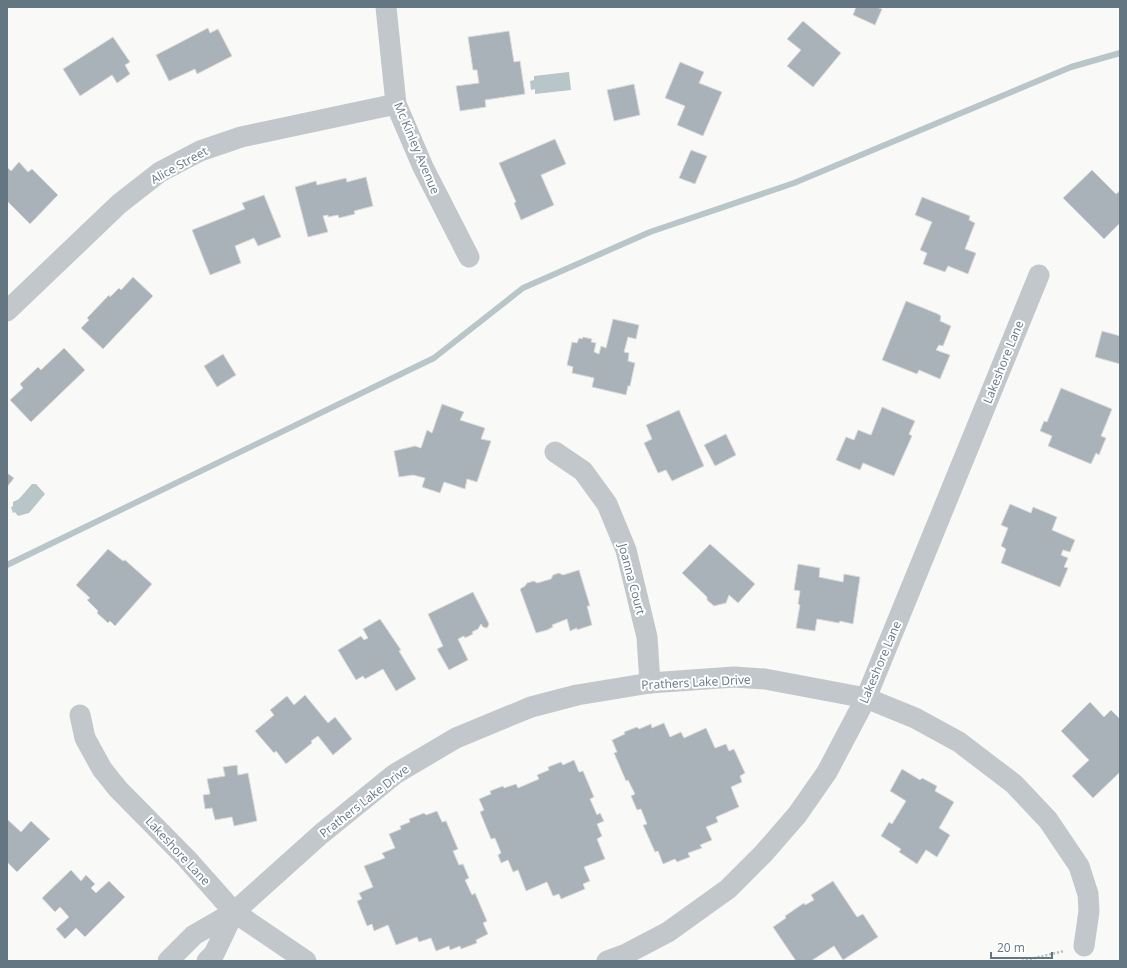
<svg xmlns="http://www.w3.org/2000/svg" width="1127" height="968" viewBox="0 0 1127 968" font-family="'Open Sans',sans-serif">
<style>
.water{fill:#b8c6c9}
.lines{fill:none;stroke-linecap:round;stroke-linejoin:round}
.stream{stroke:#b8c6c9;stroke-width:6}
.building{fill:#a9b2b8;stroke:#dbdbd9}
.path{stroke:#babec1;stroke-width:2.5;stroke-dasharray:2 2;stroke-linecap:butt}
.minor{stroke:#c2c7cb;stroke-width:21}
.labels{text-anchor:middle;dominant-baseline:central;stroke-width:4;stroke-linejoin:round;paint-order:stroke}
.street-label{font-size:12px;fill:#647682;stroke:#fff}
</style>
<rect width="100%" height="100%" fill="#f9f9f7"/>
<g class="water">
<polygon points="569,72 571,90 535,94 535,89 531,90 530,81 534,80 534,76"/>
<polygon points="32,484 36,484 45,494 29,513 18,516 15,512 13,513 11,507 13,506 13,502 19,499"/>
</g>
<g class="lines">
<polyline class="stream" points="7,565 434,358 523,288 650,232 794,183 1071,67 1120,53"/>
</g>
<g class="building">
<polygon points="856,7 876,7 882,9 875,25 853,15"/>
<polygon points="803,21 841,53 813,87 787,66 801,50 787,39"/>
<polygon points="208,28 210,33 218,29 232,56 197,74 195,69 169,81 156,55"/>
<polygon points="509,31 514,62 520,61 525,94 485,100 486,107 460,111 456,86 479,83 477,70 473,70 468,37"/>
<polygon points="113,37 130,62 125,65 130,74 117,83 112,75 80,96 63,69"/>
<polygon points="680,62 704,72 699,83 722,92 703,136 677,125 685,106 665,98"/>
<polygon points="634,84 640,115 614,121 607,90"/>
<polygon points="555,139 566,164 541,175 554,205 521,220 514,203 516,202 499,163"/>
<polygon points="691,150 707,156 695,184 679,178"/>
<polygon points="19,162 28,172 32,169 58,195 30,224 7,201 7,167 11,171"/>
<polygon points="1092,170 1116,194 1120,191 1120,223 1104,239 1063,198"/>
<polygon points="366,177 373,206 354,211 355,214 339,218 338,215 328,217 328,215 323,216 328,232 308,237 295,187 316,181 317,185 346,178 347,182"/>
<polygon points="264,195 281,237 258,246 254,238 235,246 241,263 210,275 192,230 245,209 242,203"/>
<polygon points="922,197 970,216 969,220 975,223 965,249 976,253 968,274 948,266 945,272 923,264 927,253 920,250 932,222 915,215"/>
<polygon points="133,277 153,296 103,349 81,328 89,320 87,318 109,295 110,297 119,288 121,290"/>
<polygon points="906,301 938,314 941,316 940,321 951,326 943,346 939,345 936,350 950,355 940,379 919,370 917,374 882,360"/>
<polygon points="613,319 639,325 636,339 628,337 624,352 629,353 628,361 635,363 630,386 628,386 626,395 592,387 594,378 572,373 573,367 567,365 572,342 577,343 579,338 582,339 583,337 592,339 591,342 596,343 594,352 599,354 601,346 606,348"/>
<polygon points="1102,331 1120,336 1120,364 1095,357"/>
<polygon points="64,348 85,370 31,422 10,400 23,388 20,384 38,367 41,370"/>
<polygon points="223,354 236,375 217,387 204,366"/>
<polygon points="1061,388 1112,409 1101,436 1106,438 1099,455 1096,453 1091,464 1048,446 1052,436 1040,431 1044,421 1047,422"/>
<polygon points="442,404 464,412 460,420 485,428 481,439 491,441 477,482 467,479 465,489 444,482 440,493 422,487 425,478 413,475 399,477 394,451 415,446 421,448 427,430 432,433"/>
<polygon points="882,407 915,421 909,434 912,436 894,476 863,463 860,470 836,460 846,437 854,440 858,430 871,435"/>
<polygon points="679,410 704,466 672,481 666,470 658,473 644,443 652,439 646,425"/>
<polygon points="726,434 736,455 715,466 704,445"/>
<polygon points="7,473 14,478 7,487"/>
<polygon points="1010,504 1031,513 1033,507 1057,517 1052,530 1075,540 1070,552 1063,550 1061,555 1068,558 1064,567 1068,568 1060,587 1001,563 1006,549 1001,546 1008,528 1001,525"/>
<polygon points="710,544 755,584 738,603 729,595 726,603 714,606 707,600 707,597 682,573"/>
<polygon points="108,549 123,561 125,560 152,584 115,626 110,621 108,623 97,613 98,611 87,600 90,598 76,585"/>
<polygon points="798,564 820,568 819,577 843,582 844,574 860,577 853,624 840,621 839,623 817,619 815,631 796,628 800,605 798,604 800,591 794,590"/>
<polygon points="579,570 590,606 587,606 592,625 577,630 577,628 570,631 567,619 552,625 553,627 547,630 536,633 520,589 525,586 527,583 534,581 537,583 551,579 553,575 559,573 563,575"/>
<polygon points="473,592 489,624 487,628 483,627 481,624 478,629 472,632 473,634 465,638 464,636 458,639 468,660 449,670 437,649 443,646 428,614"/>
<polygon points="380,619 401,650 399,651 416,679 396,691 383,669 365,679 363,676 356,680 338,650 361,636 364,640 368,638 363,629"/>
<polygon points="305,695 328,723 335,717 352,739 333,755 318,736 311,741 312,743 286,764 276,751 274,753 255,731 274,715 270,710 287,696 294,705"/>
<polygon points="1090,702 1104,717 1111,710 1120,719 1120,772 1093,798 1072,776 1089,760 1061,731"/>
<polygon points="664,723 670,737 681,732 684,738 706,728 715,748 726,744 729,751 734,749 745,773 740,776 742,782 731,787 739,807 716,817 718,822 706,827 712,840 700,845 702,848 688,853 690,857 677,862 675,859 663,864 658,851 655,852 643,825 647,824 641,809 637,810 631,796 635,794 628,780 626,781 614,753 617,752 612,740 625,734 624,732 637,727 639,729 651,724 652,728"/>
<polygon points="574,760 579,772 583,771 594,797 590,799 597,815 600,813 604,821 597,824 602,836 597,839 605,859 584,867 590,881 583,884 585,889 561,899 559,894 553,896 547,882 526,891 518,870 513,872 508,860 501,863 498,855 501,853 495,838 491,839 480,812 484,810 479,799 491,794 490,791 503,786 504,788 516,784 518,788 539,779 537,775 549,770 548,767 561,762 563,765"/>
<polygon points="237,765 238,775 248,773 257,821 234,826 232,817 215,820 212,808 205,809 203,795 210,794 207,779 225,776 223,767"/>
<polygon points="902,769 920,780 922,778 937,786 935,791 954,802 939,828 950,835 937,857 926,850 917,864 899,852 901,849 881,836 889,822 892,824 906,801 890,791"/>
<polygon points="437,811 442,822 446,821 458,849 453,851 459,865 463,864 469,878 465,880 472,895 475,893 487,921 483,923 488,934 476,940 477,943 461,949 460,946 450,950 449,946 436,951 431,938 419,942 417,937 396,945 388,925 374,931 372,924 367,926 357,901 362,899 359,893 373,887 364,866 385,858 382,853 395,848 389,834 401,829 400,826 410,822 409,819 424,813 426,815"/>
<polygon points="7,819 21,832 31,821 50,839 17,872 7,862"/>
<polygon points="71,870 81,881 86,875 95,884 91,888 96,893 109,881 125,897 85,937 76,928 65,939 56,929 69,917 60,907 55,912 42,898"/>
<polygon points="833,881 857,917 863,914 878,937 843,960 834,946 811,961 796,961 773,927 786,918 785,916 804,903 805,905 814,900 811,895"/>
</g>
<g class="lines">
<polyline class="path" points="1022,961 1064,951"/>
<g class="minor">
<polyline points="386,7 396,104 423,167 469,257"/>
<polyline points="7,311 119,204 160,172 200,151 241,137 396,104"/>
<polyline points="555,452 583,471 607,504 626,550 647,637 650,683"/>
<polyline points="80,715 85,738 102,769 118,789 187,859 234,912 306,961"/>
<polyline points="168,961 194,935 234,912 321,834 395,774 456,738 531,707 577,695 650,683 734,677 765,679 866,698 915,718 959,742 1014,784 1048,820 1079,866 1088,894 1089,911 1084,946"/>
<polyline points="207,961 214,954 234,912"/>
<polyline points="607,961 626,954 668,932 728,889 763,854 797,815 827,772 866,698 1039,275"/>
</g>
</g>
<g class="labels">
<g class="street-label">
<text transform="translate(417 148) rotate(67)">Mc Kinley Avenue</text>
<text transform="translate(179 165) rotate(-29)">Alice Street</text>
<text transform="translate(1003 362) rotate(-68)">Lakeshore Lane</text>
<text transform="translate(632 579) rotate(75)">Joanna Court</text>
<text transform="translate(880 662) rotate(-67)">Lakeshore Lane</text>
<text transform="translate(696 682) rotate(-3)">Prathers Lake Drive</text>
<text transform="translate(364 801) rotate(-38)">Prathers Lake Drive</text>
<text transform="translate(178 851) rotate(47)">Lakeshore Lane</text>
</g>
</g>
<rect width="1127" height="968" fill="none" stroke="#647682" stroke-width="16"/>
<path d="M991 952v6h61v-6" fill="none" stroke="#647682" stroke-width="2"/>
<text x="997" y="952" font-size="12" fill="#647682" stroke="#ffffff" stroke-width="3" paint-order="stroke">20 m</text>
</svg>
